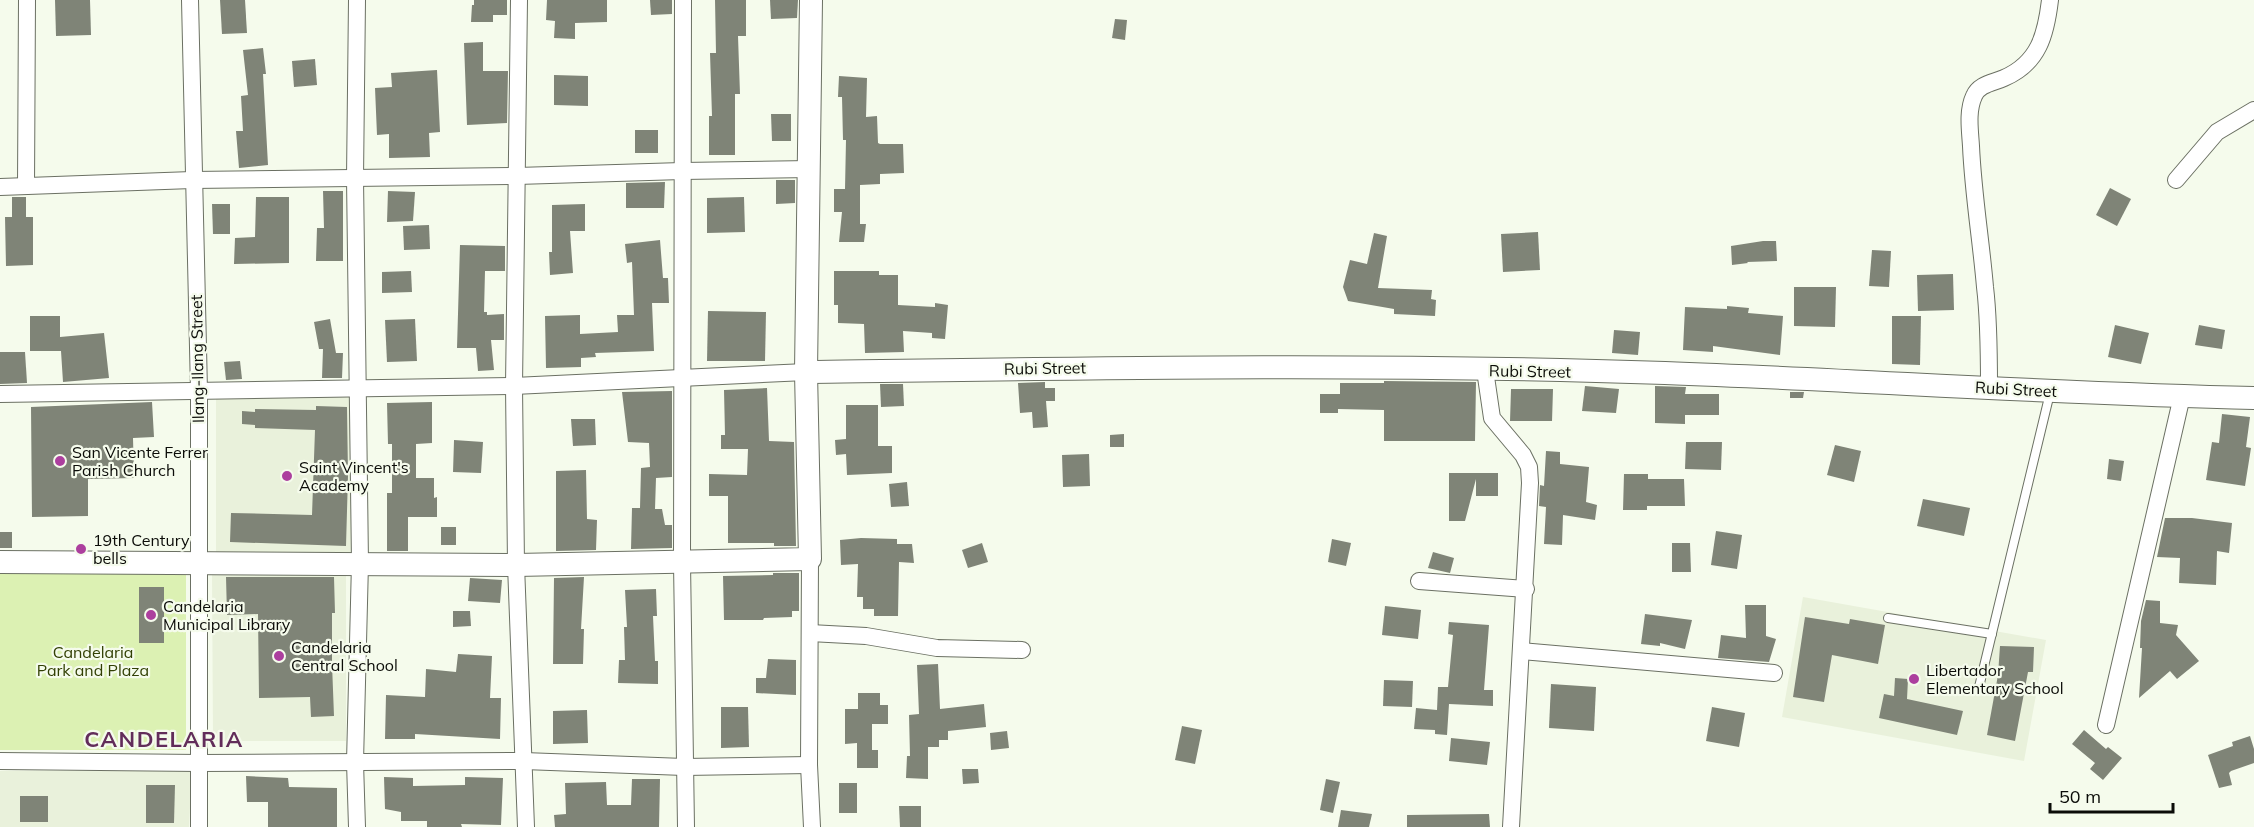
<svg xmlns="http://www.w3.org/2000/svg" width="2254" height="827" viewBox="0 0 2254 827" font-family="Mulish,sans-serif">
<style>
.built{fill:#e9f1db}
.green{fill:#dcf1b3}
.building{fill:#7f8477}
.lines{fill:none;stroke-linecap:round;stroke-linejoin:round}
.lane-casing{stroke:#6b7063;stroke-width:10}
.street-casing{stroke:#6b7063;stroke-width:18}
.secondary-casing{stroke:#6b7063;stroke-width:24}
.lane{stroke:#fff;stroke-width:8}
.street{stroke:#fff;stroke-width:16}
.secondary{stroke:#fff;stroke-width:22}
.poi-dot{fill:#ac3f9e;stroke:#f5fbec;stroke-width:2}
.labels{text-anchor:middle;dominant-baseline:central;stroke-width:4.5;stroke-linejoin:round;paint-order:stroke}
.street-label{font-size:16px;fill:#0b0c08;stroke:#f5fbec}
.poi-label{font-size:16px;fill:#0b0c08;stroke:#f5fbec;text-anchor:start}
.park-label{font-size:16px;fill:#324004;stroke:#f5fbec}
.district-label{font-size:22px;font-weight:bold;letter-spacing:1.5px;fill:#622d5a;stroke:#f5fbec}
</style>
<rect width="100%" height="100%" fill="#f5fbec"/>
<g class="built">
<rect x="216" y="397" width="141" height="158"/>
<polygon points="346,571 346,741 213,741 212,572"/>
<polygon points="1803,597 2046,640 2024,761 1782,717"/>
<polygon points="192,770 189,827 0,827 0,771"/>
</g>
<rect class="green" x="0" y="572" width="186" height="178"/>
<g class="building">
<polygon points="55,0 90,0 91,35 56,36"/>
<polygon points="220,0 245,0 247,33 222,34"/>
<polygon points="474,0 507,0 507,15 493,15 493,22 471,22 472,5 474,5"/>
<polygon points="547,0 607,0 607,22 575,23 575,39 554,38 555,21 546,20"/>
<polygon points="650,0 672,0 672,14 651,15"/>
<polygon points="715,0 746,0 746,36 738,36 740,94 735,94 735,155 709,155 709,116 712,116 710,53 716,53"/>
<polygon points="770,0 798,0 797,18 771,19"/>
<polygon points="1115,19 1127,20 1125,40 1112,38"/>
<polygon points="483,42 483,71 508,71 507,123 467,125 464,43"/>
<polygon points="263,48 266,74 263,74 268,165 239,168 236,131 243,131 241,96 248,95 243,50"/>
<polygon points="315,59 317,85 294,87 292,61"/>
<polygon points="437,70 440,132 429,133 430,157 389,158 389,134 377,135 375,88 392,87 391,73"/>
<polygon points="554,75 588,76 588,106 554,105"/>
<polygon points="839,76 867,78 866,117 877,116 878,143 880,144 903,144 904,173 880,174 880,184 860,185 860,224 866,224 864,242 839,242 842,212 834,212 834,189 845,189 846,140 843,140 842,97 838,97"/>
<polygon points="771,114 791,114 791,141 772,141"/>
<rect x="635" y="130" width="23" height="23"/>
<polygon points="776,180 795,180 795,203 776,204"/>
<polygon points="665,182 664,208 626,208 626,183"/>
<polygon points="2110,188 2131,199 2117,226 2096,215"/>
<polygon points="323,191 343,191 343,261 316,261 317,228 324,228"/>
<polygon points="388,191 415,192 413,221 387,222"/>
<polygon points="12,197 26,197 26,217 33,217 33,265 6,266 5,217 12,217"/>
<polygon points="256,197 289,197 289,263 234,264 235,238 255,237"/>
<polygon points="744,197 745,232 707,233 707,198"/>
<polygon points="212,204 230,204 230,234 213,234"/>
<polygon points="585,204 585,231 570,231 573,273 550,275 549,252 552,252 552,205"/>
<polygon points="429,225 430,249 404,250 403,226"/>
<polygon points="1538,232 1540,270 1503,272 1501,234"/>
<polygon points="1374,233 1387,236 1378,288 1432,290 1431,299 1436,300 1435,316 1394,314 1394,309 1348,301 1343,287 1350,260 1367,264"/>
<polygon points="660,240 663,278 668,278 669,303 652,303 654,351 595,353 596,357 581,358 581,367 546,368 545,316 580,315 580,334 618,332 617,315 634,315 632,262 627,263 625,244"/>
<polygon points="1763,241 1776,241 1777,261 1747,262 1748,263 1732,265 1731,246"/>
<polygon points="460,245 505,246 505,271 485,271 484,312 487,312 487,315 504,314 504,340 491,340 494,370 478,371 476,348 457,348"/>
<polygon points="1872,250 1891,251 1889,287 1869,286"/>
<polygon points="411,271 412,292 382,293 382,272"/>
<polygon points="834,271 879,271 879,275 898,275 898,305 935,307 935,303 948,305 945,339 932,338 932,333 903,331 904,352 865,353 864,324 838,323 838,305 834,305"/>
<polygon points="1953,274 1954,310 1918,311 1917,275"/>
<polygon points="1794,287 1836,287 1835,327 1794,326"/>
<polygon points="1727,306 1749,308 1748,313 1783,316 1780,355 1713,346 1713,352 1683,350 1685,307 1727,309"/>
<polygon points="708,311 766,312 765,361 707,361"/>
<polygon points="30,316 60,316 60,337 104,333 109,378 63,382 61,351 30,351"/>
<polygon points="1892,316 1921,316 1920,365 1892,364"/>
<polygon points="330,319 336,353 343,353 342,378 322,378 323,349 319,349 314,322"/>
<polygon points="415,319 417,361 387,362 385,320"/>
<polygon points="2115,325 2149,333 2141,364 2108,357"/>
<polygon points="2199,325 2225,330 2222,349 2195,345"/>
<polygon points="1614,330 1640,332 1638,355 1612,353"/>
<polygon points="0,352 25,352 27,383 0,384"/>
<polygon points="240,361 242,379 226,380 224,362"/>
<polygon points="1384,381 1476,382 1475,441 1384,441 1384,410 1338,409 1338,413 1320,413 1320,394 1340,394 1340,383 1384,383"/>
<polygon points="1045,382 1045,388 1055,388 1055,401 1046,401 1048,427 1033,428 1032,412 1020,413 1018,383"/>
<polygon points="880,384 903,384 904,406 881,407"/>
<polygon points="1585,386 1619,389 1616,413 1582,411"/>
<polygon points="1655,386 1686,387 1685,394 1719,394 1719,415 1685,415 1685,424 1655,423"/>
<polygon points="767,388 769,441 794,442 796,546 774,546 774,543 728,543 728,496 709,496 709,474 747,475 748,449 721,449 721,435 725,435 724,390"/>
<polygon points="1511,389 1553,389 1552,421 1510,421"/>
<polygon points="672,391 672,477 656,478 655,509 662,509 665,525 672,525 672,548 631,549 632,508 640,508 641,468 650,467 649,443 628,442 622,392"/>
<polygon points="1790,392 1804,392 1803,398 1790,398"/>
<polygon points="152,402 154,437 133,438 134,478 88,479 88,516 32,517 31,407"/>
<polygon points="432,402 432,443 416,444 416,478 434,478 434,498 437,497 437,517 408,517 408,551 387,551 387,493 392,493 392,444 388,444 387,403"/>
<polygon points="846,405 878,405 878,446 892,446 892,473 847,475 846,454 836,455 835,440 846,439"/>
<polygon points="316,406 347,407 348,476 346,546 230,542 231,513 312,515 315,430 255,428 255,425 242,424 242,411 255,412 255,409 316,410"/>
<polygon points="2222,414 2250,417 2246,447 2251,448 2245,486 2206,480 2212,442 2219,443"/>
<polygon points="571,419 595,419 596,445 573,446"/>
<polygon points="1124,434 1124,447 1110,447 1110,435"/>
<polygon points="454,440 483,442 481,473 453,472"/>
<polygon points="1686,442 1722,442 1721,470 1685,469"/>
<polygon points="1835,445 1861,451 1854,482 1827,475"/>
<polygon points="1546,451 1560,452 1560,464 1589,467 1586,502 1597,505 1595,520 1563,515 1562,545 1544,544 1546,507 1539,506 1540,485 1544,486"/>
<polygon points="1089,454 1090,486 1063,487 1062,455"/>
<polygon points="2109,459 2124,461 2121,481 2107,479"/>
<polygon points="586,470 587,519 597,520 596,550 556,551 556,471"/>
<polygon points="1449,473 1498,473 1498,496 1476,496 1476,479 1465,521 1449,521"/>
<polygon points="1624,474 1648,474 1648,479 1684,479 1685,506 1647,506 1647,510 1623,510"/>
<polygon points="907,482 909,506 891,507 889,484"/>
<polygon points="1923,499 1970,508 1964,536 1917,526"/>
<polygon points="2165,518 2192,518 2232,523 2229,553 2217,551 2216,585 2179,583 2180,558 2157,557"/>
<rect x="441" y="527" width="15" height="18"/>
<polygon points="1716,531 1742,535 1737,569 1711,565"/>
<rect x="0" y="532" width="12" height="16"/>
<polygon points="861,538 897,539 897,544 912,544 914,563 899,562 898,616 874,616 874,609 863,609 863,597 857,597 858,564 841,565 840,540"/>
<polygon points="1332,539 1351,543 1346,566 1328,562"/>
<polygon points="982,543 988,562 968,568 962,550"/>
<polygon points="1672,543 1690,543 1691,572 1672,572"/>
<polygon points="1433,552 1454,558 1450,573 1428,568"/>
<polygon points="773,573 799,573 799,611 792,611 792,617 764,618 763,620 724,620 723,576 773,575"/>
<polygon points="226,577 334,577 335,613 332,613 332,664 334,716 311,717 310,697 259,698 258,614 227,615"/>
<polygon points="584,577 581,629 584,629 583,664 553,664 554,578"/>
<polygon points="470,578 502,580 500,603 468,601"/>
<rect x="139" y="587" width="25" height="56"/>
<polygon points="656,589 657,616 653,616 655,661 658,661 658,684 618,683 619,660 625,660 624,627 627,627 625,590"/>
<polygon points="2146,600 2160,601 2160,623 2178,625 2176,635 2199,661 2177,679 2170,671 2139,698 2142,648 2140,648 2141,621"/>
<polygon points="1745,605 1766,605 1766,636 1776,639 1769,662 1718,658 1721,635 1746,638"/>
<polygon points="1385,606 1421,610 1418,639 1382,635"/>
<polygon points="453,611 470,611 471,626 453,627"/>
<polygon points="1645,614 1692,620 1685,649 1660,643 1660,646 1641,644"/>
<polygon points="1805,617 1849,624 1850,619 1885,625 1878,664 1832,655 1824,702 1793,697"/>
<polygon points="1449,622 1489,625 1484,690 1493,690 1493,706 1449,704 1447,735 1435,734 1435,730 1414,729 1416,708 1437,710 1438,687 1448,687 1453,635 1448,634"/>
<polygon points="2000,646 2034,647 2033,672 2028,672 2015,741 1987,735 1998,675"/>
<polygon points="458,654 492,656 490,698 501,698 500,739 415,734 415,739 385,739 386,695 425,697 426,669 456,672"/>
<polygon points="768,659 796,660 796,695 756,693 756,678 766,678"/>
<polygon points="938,664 940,709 984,704 986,727 948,731 948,740 939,740 939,747 928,747 928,779 906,778 907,756 910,756 909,715 919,714 917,665"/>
<polygon points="1895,678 1908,679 1907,699 1963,711 1957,735 1879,718 1884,694 1894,696"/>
<polygon points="1384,680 1413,681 1412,707 1383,706"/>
<polygon points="1551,684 1596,687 1594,731 1549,728"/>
<polygon points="858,693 880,693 880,705 888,705 888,724 872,724 872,750 878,750 878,768 857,768 857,743 845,744 845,709 858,709"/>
<polygon points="721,707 748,707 749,747 721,748"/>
<polygon points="1712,707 1745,713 1739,747 1706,741"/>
<polygon points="587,710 588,743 553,744 553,711"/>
<polygon points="1182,726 1202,730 1195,764 1175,760"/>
<polygon points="2084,730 2106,749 2108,747 2122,758 2103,780 2090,769 2095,763 2072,744"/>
<polygon points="1007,731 1009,748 991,750 990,733"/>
<polygon points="2250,736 2254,749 2254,763 2231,771 2229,773 2232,785 2219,788 2208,755 2233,746 2232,742"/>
<polygon points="1451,738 1490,742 1487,765 1449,761"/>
<polygon points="962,769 978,769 979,783 963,784"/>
<polygon points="246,776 288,778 289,787 337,788 337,827 268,827 268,802 247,802"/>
<polygon points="384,777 413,778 413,786 465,785 465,777 503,778 501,825 461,824 462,827 427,827 427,821 401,821 401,812 385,809"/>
<polygon points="632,779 660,779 659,827 555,827 554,815 566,814 565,783 606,782 607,805 631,805"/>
<polygon points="1326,779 1340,782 1333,813 1320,810"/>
<rect x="839" y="783" width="18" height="30"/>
<polygon points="146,785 175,785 174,823 146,823"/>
<rect x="20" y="796" width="28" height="26"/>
<polygon points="899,806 921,806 921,827 900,827"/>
<polygon points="1341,810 1372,814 1369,827 1338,827"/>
<polygon points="1489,814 1490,827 1407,827 1407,815"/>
</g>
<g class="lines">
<defs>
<g id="lane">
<polyline points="1888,618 1992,634"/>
<polyline points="1979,687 2050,393"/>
</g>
<g id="street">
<polyline points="190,0 199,391 199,827"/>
<polyline points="357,0 355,178 360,563 355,762 357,827"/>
<polyline points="519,0 514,386 516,565 526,827"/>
<polyline points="683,0 682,563 686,827"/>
<polyline points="2176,180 2217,132 2254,110"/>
<polyline points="26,186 27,0"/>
<polyline points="0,187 192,180 517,176 682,171 810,169"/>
<polyline points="1485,370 1492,418 1523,455 1529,467 1530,483 1511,827"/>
<path d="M1989 387C1989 354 1989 320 1985 287 1981 240 1973 193 1971 146 1970 130 1967 111 1974 96 1979 84 1993 83 2004 78 2039 63 2046 34 2050 0"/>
<polyline points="0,394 514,386 806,372"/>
<polyline points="810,559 809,765 812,827"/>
<polyline points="1419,581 1526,589"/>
<polyline points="810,633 866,636 937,648 1022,650"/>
<polyline points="1522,651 1774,673"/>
<polyline points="2106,725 2182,396"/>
<polyline points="0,761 199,763 524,761 684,767 809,765"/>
</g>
<g id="secondary">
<path d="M806 372C1093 368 1379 363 1665 373 1861 380 2058 394 2254 398"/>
<polyline points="0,562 516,565 810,559 806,372 811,0"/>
</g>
</defs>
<use href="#lane" class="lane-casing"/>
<use href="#street" class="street-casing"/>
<use href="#secondary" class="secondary-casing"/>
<use href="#lane" class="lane"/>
<use href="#street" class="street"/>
<use href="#secondary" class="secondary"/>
</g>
<g class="poi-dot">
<circle cx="60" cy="461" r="6"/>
<circle cx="287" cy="476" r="6"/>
<circle cx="81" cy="549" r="6"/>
<circle cx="151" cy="615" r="6"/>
<circle cx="279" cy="656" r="6"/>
<circle cx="1914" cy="679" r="6"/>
</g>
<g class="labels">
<g class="street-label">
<text transform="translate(197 359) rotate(-91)">Ilang-Ilang Street</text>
<text transform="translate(1045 368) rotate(-1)">Rubi Street</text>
<text transform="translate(1530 371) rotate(1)">Rubi Street</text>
<text transform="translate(2016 389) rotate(3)">Rubi Street</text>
</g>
<g class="poi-label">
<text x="72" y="452">San Vicente Ferrer<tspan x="72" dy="18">Parish Church</tspan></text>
<text x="299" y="467">Saint Vincent's<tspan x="299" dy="18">Academy</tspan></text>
<text x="93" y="540">19th Century<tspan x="93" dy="18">bells</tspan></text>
<text x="163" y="606">Candelaria<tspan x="163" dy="18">Municipal Library</tspan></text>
<text x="291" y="647">Candelaria<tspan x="291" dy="18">Central School</tspan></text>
<text x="1926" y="670">Libertador<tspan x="1926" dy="18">Elementary School</tspan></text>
</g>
<g class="park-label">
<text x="93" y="652">Candelaria<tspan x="93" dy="18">Park and Plaza</tspan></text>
</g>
<g class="district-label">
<text x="164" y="739">CANDELARIA</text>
</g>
</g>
<path d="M2050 803v9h123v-9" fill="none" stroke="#0b0c08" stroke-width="3"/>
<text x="2059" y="803" font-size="18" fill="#0b0c08" stroke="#f5fbec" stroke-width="4.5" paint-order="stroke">50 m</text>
</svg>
